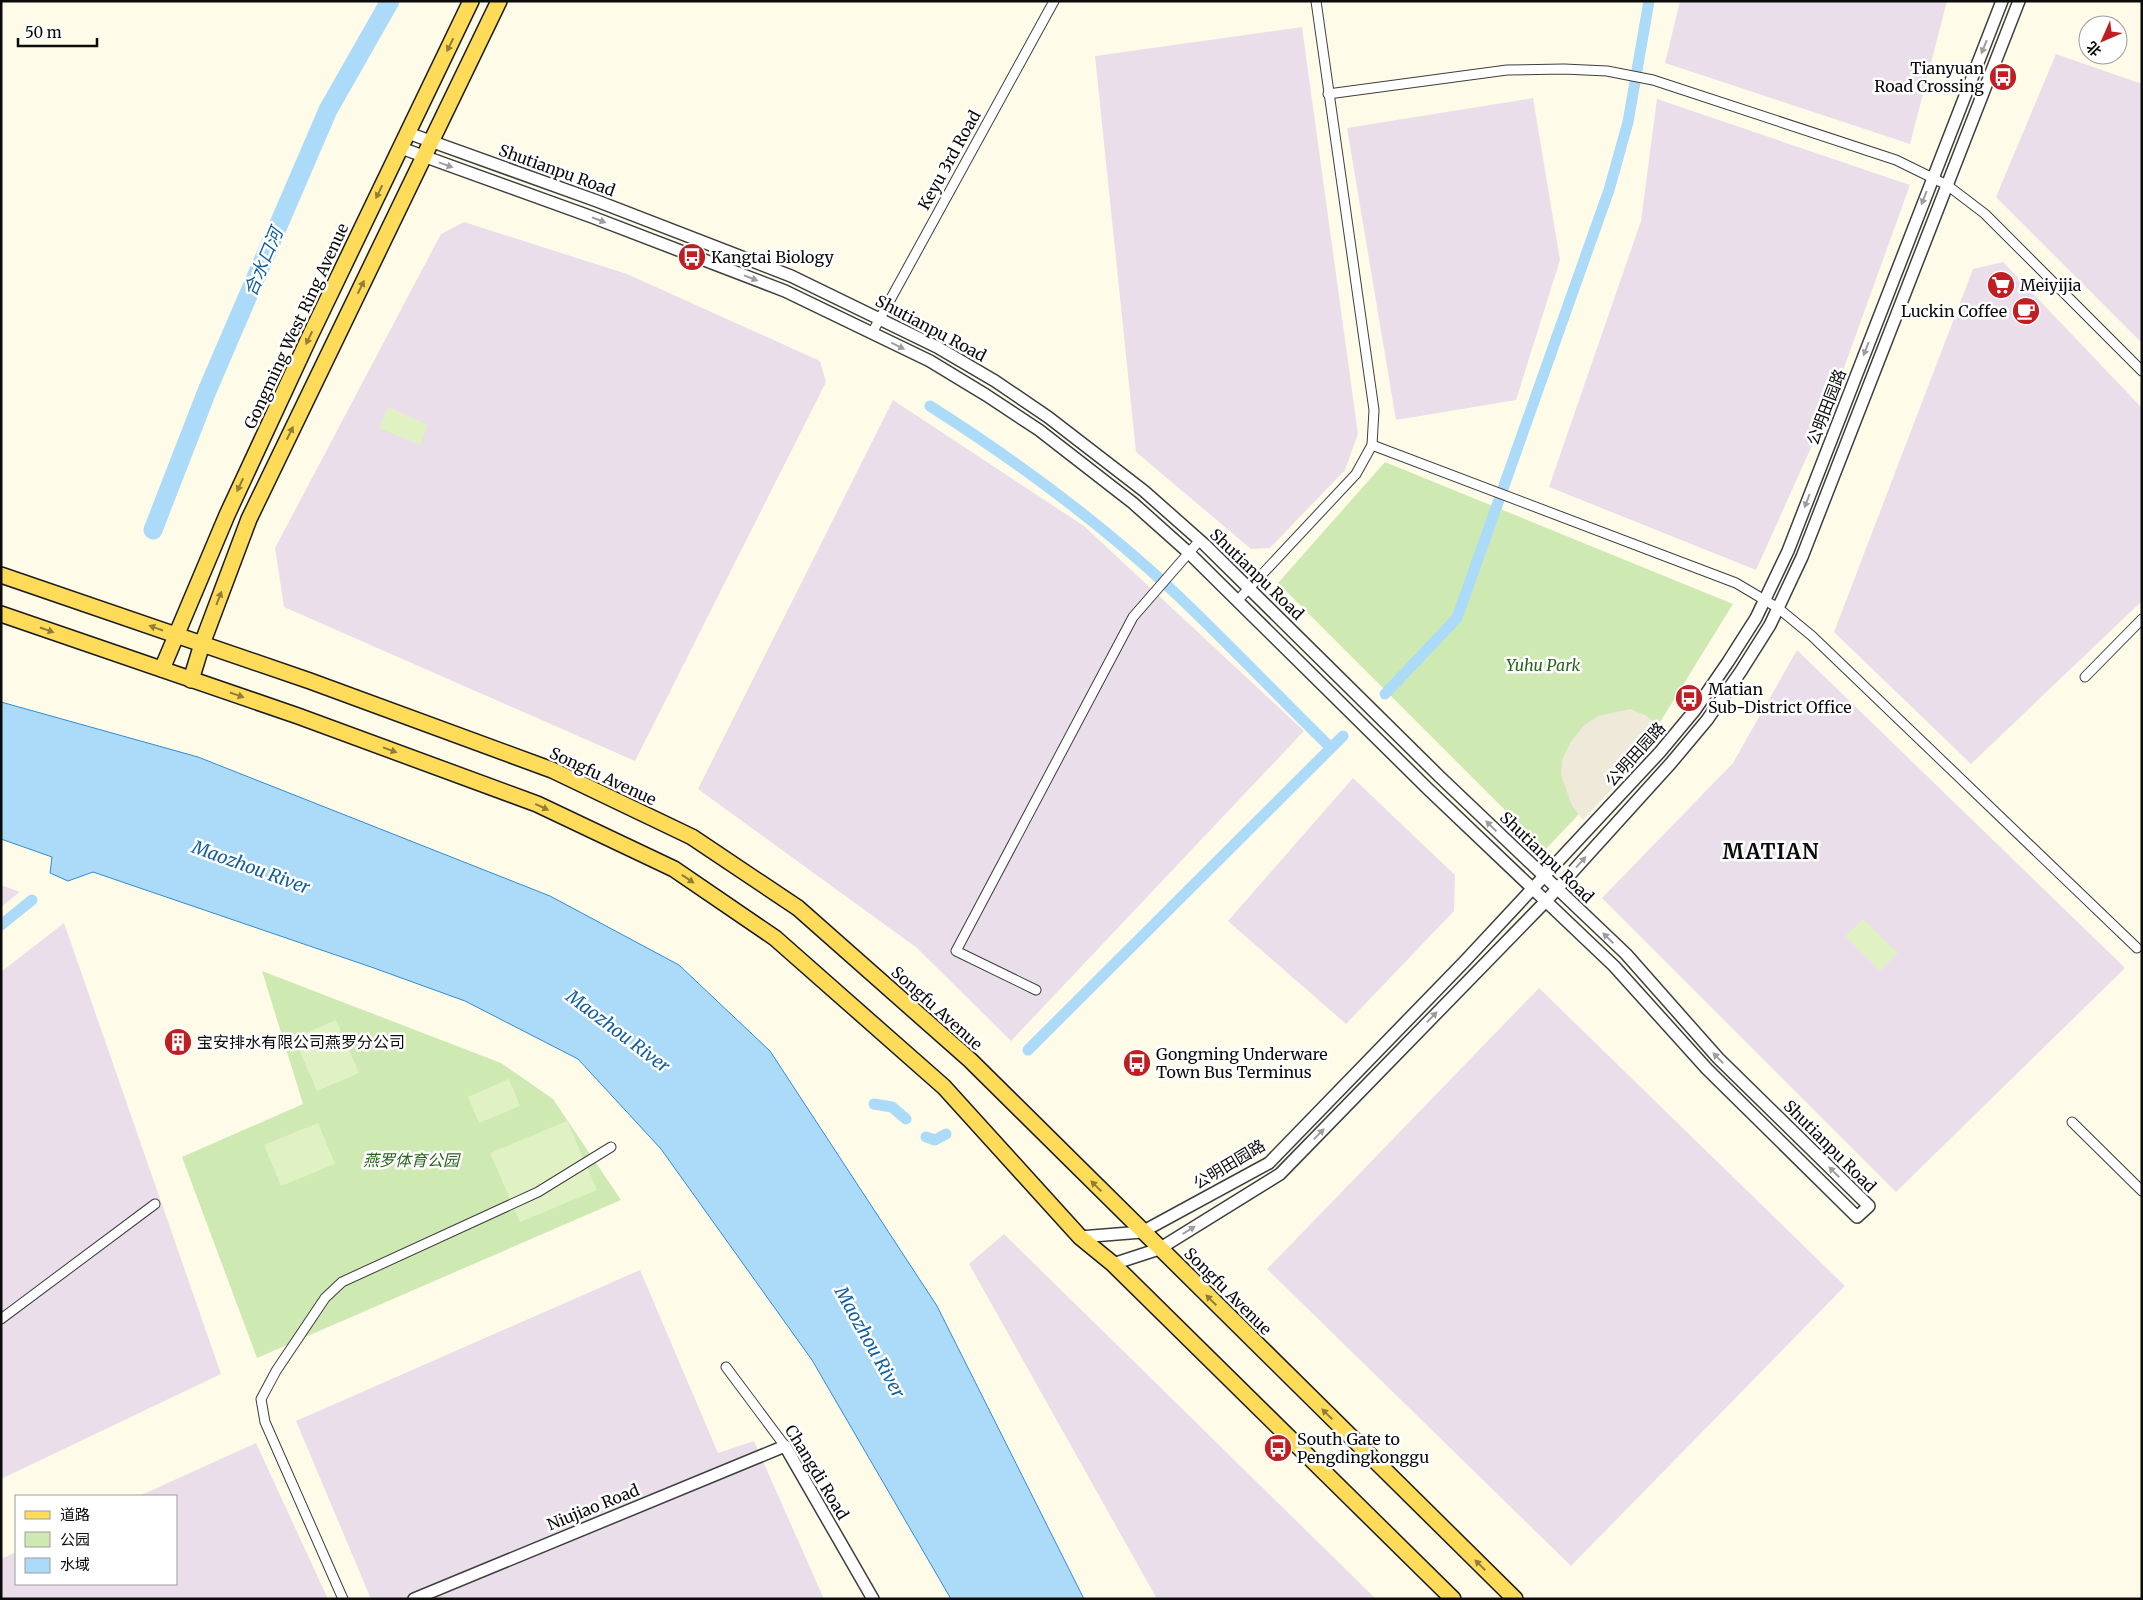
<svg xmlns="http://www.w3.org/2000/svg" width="2143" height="1600" viewBox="0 0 2143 1600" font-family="Merriweather,'Noto Sans SC',serif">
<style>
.industrial{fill:#eadeeb}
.green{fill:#ceeab2}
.pitch{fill:#e0f1c4}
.plaza{fill:#eee9d9}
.water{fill:#acdaf9;stroke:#308dd3}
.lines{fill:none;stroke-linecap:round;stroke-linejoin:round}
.canal{stroke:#acdaf9;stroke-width:11}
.river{stroke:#acdaf9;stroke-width:19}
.minor-casing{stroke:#3e3e3e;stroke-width:11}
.tertiary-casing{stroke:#3e3e3e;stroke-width:14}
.primary-casing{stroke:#1c1c1c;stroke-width:18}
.minor{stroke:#fff;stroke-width:9}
.tertiary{stroke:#fff;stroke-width:11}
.primary{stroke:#ffdb5a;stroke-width:15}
.oneway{fill:#917d36}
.oneway2{fill:#9d9d9d}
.labels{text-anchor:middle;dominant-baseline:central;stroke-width:5;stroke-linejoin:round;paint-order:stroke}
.poi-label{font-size:16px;fill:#0b0b0b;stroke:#fff;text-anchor:start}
.street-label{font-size:16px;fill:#0b0b0b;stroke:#fff}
.park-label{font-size:16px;font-style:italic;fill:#27651a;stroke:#fff}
.water-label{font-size:18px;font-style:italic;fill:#105ea1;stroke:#fff}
.district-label{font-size:21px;font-weight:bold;letter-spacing:1px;fill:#0b0b0b;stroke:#fff}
</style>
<rect width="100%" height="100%" fill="#fffbe9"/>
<g class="industrial">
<polygon points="1680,1 1947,1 1910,144 1665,63"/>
<polygon points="1302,27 1358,434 1345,470 1270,548 1251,549 1136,452 1095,56"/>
<polygon points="2056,54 2142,84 2142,343 1996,197"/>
<polygon points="1533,98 1560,260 1516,400 1396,420 1347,128"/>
<polygon points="1657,99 1910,185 1832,401 1756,570 1549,487 1641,221"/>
<polygon points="464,222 627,274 820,361 826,382 635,761 284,607 275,548 441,234"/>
<polygon points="2003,262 2142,408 2142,601 1971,764 1834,632 1973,269"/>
<polygon points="893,400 1084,526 1304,731 1011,1041 917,948 698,789"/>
<polygon points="1797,650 2125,968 1896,1192 1602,898 1733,763"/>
<polygon points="1353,778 1455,875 1454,911 1346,1024 1228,921"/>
<polygon points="1,885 20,892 1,907"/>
<polygon points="64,923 221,1374 1,1479 1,972"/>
<polygon points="1539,988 1845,1286 1571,1566 1267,1269"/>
<polygon points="1004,1234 1376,1599 1157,1599 969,1264"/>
<polygon points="640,1270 718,1453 754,1441 824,1599 371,1599 296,1421"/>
<polygon points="256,1443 328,1599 1,1599 1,1559 16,1552 16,1584 176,1584 176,1496 139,1496"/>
</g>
<g class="green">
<polygon points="1385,462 1733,604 1649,740 1545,850 1278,583"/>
<polygon points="262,971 501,1063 553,1099 621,1200 257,1358 182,1157 303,1104"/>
</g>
<g class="pitch">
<polygon points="388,407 428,425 420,445 379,428"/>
<polygon points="1863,919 1898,953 1880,971 1845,936"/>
<polygon points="336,1020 359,1073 317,1091 294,1038"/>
<polygon points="509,1079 520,1106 479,1123 468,1097"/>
<polygon points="567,1121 597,1190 520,1222 490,1153"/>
<polygon points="318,1123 335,1164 281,1186 264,1145"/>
</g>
<polygon class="plaza" points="1630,709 1645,715 1666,730 1583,820 1572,806 1566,789 1561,775 1562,760 1570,743 1583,726 1598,716"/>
<polygon class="water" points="1,702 198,757 550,896 679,965 770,1051 937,1306 1084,1599 951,1599 812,1360 661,1149 578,1059 465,1001 371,967 93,872 68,881 50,873 52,857 1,839"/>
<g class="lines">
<g class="canal">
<path d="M930 406C1015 460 1098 521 1172 590 1226 641 1278 696 1331 748"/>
<polyline points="1385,694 1457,618 1609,190 1628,122 1649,1"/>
<polyline points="1,925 32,900"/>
<polyline points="1028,1050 1343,736"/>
<polyline points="874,1104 892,1107 906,1119"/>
<polyline points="926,1137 935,1140 946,1134"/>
</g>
<polyline class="river" points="153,530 207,391 328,110 390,1"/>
<defs>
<g id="minor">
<polyline points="1328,94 1507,70 1564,69 1607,71 1653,80 1896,160 1947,185 1985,214 2142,371"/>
<polyline points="872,333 1054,1"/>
<polyline points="1372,445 1736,583 1778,608 1812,636 2137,948"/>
<polyline points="1238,600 1356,474 1372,445 1374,410 1316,1"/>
<polyline points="2085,677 2142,619"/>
<polyline points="1036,990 956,951 1133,617 1200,540"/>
<polyline points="2072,1122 2142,1191"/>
<polyline points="1,1319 155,1204"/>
<polyline points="726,1367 785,1446"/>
<polyline points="343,1599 265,1422 261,1399 276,1371 325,1298 342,1282 538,1192 611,1147"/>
</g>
<g id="tertiary">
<polyline points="401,148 592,217 785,291 930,361 986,395 1039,430 1133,503 1189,553 1428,789 1614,966 1707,1069 1857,1217 1869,1206 1718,1058 1626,954 1440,777 1205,545 1144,491 1048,417 995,381 937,347 791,276 597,201 408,133"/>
<polyline points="1080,1237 1142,1232 1269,1163 1465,961 1660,752 1695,710 1728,662 1756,618 1788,551 2002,1"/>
<polyline points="1113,1264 1159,1249 1280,1174 1546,901 1671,763 1707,720 1741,671 1770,625 1802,557 2019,1"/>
<polyline points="414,1599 785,1446 873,1599"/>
</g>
<g id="primary">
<polyline points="1,575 310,681 552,770 692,837 798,908 970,1060 1515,1599"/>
<polyline points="1,614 298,716 537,804 674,869 775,938 944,1087 1080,1237 1113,1264 1453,1599"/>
<polyline points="162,669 227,515 310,336 471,1"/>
<polyline points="191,680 202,644 249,519 499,1"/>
</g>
</defs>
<use href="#minor" class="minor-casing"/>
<use href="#tertiary" class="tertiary-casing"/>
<use href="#primary" class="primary-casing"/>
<use href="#minor" class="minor"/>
<use href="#tertiary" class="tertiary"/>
<use href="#primary" class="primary"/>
</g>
<defs><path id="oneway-solid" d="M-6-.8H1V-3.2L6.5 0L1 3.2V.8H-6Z" transform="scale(1.25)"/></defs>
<g class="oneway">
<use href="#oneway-solid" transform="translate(450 45) rotate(116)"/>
<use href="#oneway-solid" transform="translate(379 192) rotate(116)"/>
<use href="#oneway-solid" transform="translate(361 287) rotate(-64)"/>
<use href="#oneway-solid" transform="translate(309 338) rotate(115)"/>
<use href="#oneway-solid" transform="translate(290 433) rotate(-64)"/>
<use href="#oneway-solid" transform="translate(240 485) rotate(115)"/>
<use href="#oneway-solid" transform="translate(219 598) rotate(-69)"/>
<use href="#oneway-solid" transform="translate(156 628) rotate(-161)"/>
<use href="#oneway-solid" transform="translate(47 630) rotate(19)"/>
<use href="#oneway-solid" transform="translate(237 695) rotate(19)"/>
<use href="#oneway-solid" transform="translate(390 750) rotate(20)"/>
<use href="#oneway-solid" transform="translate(542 807) rotate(25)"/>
<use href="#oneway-solid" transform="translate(688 879) rotate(34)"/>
<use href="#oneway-solid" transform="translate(1096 1186) rotate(-135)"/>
<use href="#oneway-solid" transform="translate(1211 1300) rotate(-135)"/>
<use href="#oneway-solid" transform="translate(1327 1414) rotate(-135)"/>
<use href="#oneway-solid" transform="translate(1480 1565) rotate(-135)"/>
</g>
<g class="oneway2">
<use href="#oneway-solid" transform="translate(1984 47) rotate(112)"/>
<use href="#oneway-solid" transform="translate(446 165) rotate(20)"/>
<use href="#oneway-solid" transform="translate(1924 198) rotate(111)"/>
<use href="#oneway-solid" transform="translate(599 220) rotate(21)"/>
<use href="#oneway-solid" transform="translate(751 278) rotate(21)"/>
<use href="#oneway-solid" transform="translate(898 346) rotate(26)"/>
<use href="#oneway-solid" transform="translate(1866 349) rotate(111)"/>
<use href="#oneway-solid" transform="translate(1807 501) rotate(111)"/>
<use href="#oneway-solid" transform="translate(1491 826) rotate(-136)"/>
<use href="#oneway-solid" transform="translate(1581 862) rotate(-48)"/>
<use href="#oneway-solid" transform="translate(1608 938) rotate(-136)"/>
<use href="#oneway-solid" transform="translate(1432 1017) rotate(-46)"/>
<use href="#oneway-solid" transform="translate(1718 1058) rotate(-134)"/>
<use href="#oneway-solid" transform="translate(1319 1134) rotate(-46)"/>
<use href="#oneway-solid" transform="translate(1834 1172) rotate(-135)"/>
<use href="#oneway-solid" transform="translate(1189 1230) rotate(-32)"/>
</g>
<defs>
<symbol id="bus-disc" viewBox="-11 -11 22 22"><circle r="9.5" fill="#c01e21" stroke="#fff"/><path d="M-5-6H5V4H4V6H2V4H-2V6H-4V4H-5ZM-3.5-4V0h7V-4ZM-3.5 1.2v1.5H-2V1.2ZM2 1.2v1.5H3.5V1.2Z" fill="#fff"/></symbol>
<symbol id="supermarket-disc" viewBox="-11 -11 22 22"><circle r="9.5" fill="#c01e21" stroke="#fff"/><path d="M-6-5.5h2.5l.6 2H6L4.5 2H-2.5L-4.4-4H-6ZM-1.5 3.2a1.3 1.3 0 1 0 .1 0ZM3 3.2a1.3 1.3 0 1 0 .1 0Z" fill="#fff"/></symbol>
<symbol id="cafe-disc" viewBox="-11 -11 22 22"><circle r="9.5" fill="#c01e21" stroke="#fff"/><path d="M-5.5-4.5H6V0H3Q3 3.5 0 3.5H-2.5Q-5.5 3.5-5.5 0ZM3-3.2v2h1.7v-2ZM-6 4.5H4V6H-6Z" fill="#fff"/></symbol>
<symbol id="building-disc" viewBox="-11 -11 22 22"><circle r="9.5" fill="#c01e21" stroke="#fff"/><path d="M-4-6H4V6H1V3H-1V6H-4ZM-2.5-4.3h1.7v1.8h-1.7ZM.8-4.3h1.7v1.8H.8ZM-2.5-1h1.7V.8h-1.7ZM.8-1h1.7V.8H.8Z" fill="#fff"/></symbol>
</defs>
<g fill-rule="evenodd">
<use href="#bus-disc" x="1987" y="61" width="32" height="32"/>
<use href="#bus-disc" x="676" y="241" width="32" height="32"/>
<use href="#supermarket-disc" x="1985" y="269" width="32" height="32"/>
<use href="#cafe-disc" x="2010" y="295" width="32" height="32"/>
<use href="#bus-disc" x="1673" y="682" width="32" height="32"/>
<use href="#building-disc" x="162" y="1026" width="32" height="32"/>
<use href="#bus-disc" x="1121" y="1047" width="32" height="32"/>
<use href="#bus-disc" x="1262" y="1432" width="32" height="32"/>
</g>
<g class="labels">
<g class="poi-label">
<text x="1984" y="68" text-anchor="end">Tianyuan<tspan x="1984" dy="18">Road Crossing</tspan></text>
<text x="711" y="257">Kangtai Biology</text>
<text x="2020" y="285">Meiyijia</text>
<text x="2007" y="311" text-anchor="end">Luckin Coffee</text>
<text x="1708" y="689">Matian<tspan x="1708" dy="18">Sub-District Office</tspan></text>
<text x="197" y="1042">宝安排水有限公司燕罗分公司</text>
<text x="1156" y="1054">Gongming Underware<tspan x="1156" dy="18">Town Bus Terminus</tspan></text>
<text x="1297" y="1439">South Gate to<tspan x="1297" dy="18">Pengdingkonggu</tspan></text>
</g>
<g class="street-label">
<text transform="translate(949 160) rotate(-61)">Keyu 3rd Road</text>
<text transform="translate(557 170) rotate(20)">Shutianpu Road</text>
<text transform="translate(296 326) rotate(-65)">Gongming West Ring Avenue</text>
<text transform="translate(931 328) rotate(28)">Shutianpu Road</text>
<text transform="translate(1826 407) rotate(-69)">公明田园路</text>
<text transform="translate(1257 574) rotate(44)">Shutianpu Road</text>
<text transform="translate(1635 754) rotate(-48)">公明田园路</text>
<text transform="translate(603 776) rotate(25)">Songfu Avenue</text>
<text transform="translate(1547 857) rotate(44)">Shutianpu Road</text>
<text transform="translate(937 1008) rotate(42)">Songfu Avenue</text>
<text transform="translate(1830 1146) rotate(45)">Shutianpu Road</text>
<text transform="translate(1229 1164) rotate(-31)">公明田园路</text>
<text transform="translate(1228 1291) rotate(45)">Songfu Avenue</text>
<text transform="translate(817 1472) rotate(59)">Changdi Road</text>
<text transform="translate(593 1507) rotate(-22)">Niujiao Road</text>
</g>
<g class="park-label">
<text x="1543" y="665">Yuhu Park</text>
<text x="411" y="1160">燕罗体育公园</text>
</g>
<g class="water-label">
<text transform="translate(263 262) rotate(-67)">合水口河</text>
<text transform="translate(251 867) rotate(20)">Maozhou River</text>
<text transform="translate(618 1031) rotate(37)">Maozhou River</text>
<text transform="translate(870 1342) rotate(61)">Maozhou River</text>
</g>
<g class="district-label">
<text x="1771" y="851">MATIAN</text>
</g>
</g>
<rect width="2143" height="1600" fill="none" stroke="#0b0b0b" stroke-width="5"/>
<rect x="15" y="1495" width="162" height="90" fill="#ffffff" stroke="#9d9d9d"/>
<rect x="25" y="1511" width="25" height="8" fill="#ffdb5a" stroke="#9d9d9d"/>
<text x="60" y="1520" font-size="15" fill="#0b0b0b">道路</text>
<rect x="25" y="1532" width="25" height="15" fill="#ceeab2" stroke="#9d9d9d"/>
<text x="60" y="1545" font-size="15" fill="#0b0b0b">公园</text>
<rect x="25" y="1558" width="25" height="15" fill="#acdaf9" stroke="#9d9d9d"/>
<text x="60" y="1570" font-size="15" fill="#0b0b0b">水域</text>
<g transform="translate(2103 40) rotate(225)"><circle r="24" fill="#ffffff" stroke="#9d9d9d"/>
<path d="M0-4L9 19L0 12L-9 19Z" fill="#c01e21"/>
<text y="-8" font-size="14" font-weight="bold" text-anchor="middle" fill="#0b0b0b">北</text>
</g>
<path d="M18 38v8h79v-8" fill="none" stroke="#0b0b0b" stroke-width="2.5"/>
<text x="25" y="38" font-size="15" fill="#0b0b0b" stroke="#ffffff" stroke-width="4" paint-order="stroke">50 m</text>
</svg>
